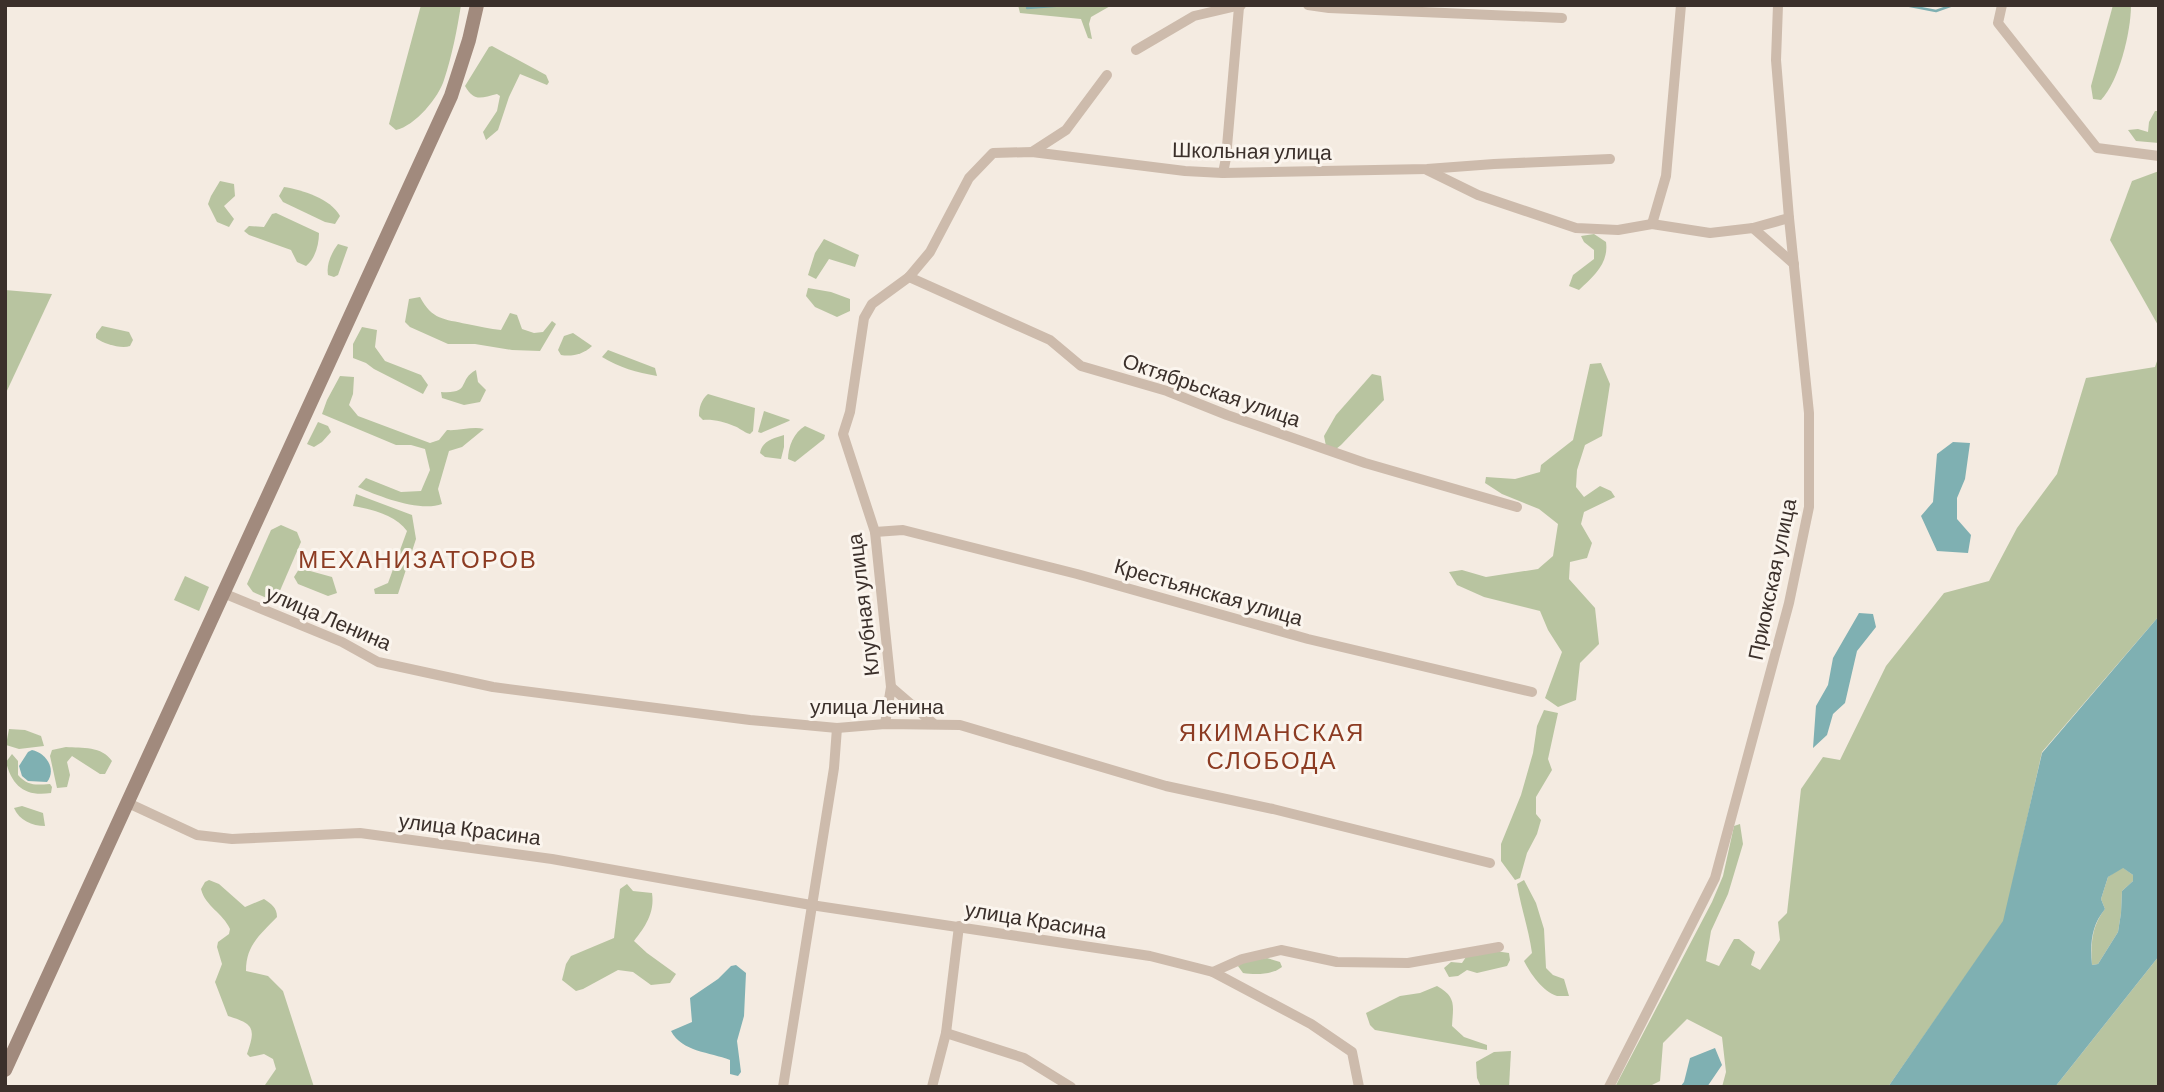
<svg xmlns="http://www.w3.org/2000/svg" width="2164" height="1092" viewBox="0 0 2164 1092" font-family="Barlow,sans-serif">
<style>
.green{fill:#b8c4a0}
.water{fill:#7fb0b2;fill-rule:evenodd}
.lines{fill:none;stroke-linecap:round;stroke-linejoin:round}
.stream{stroke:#7fb0b2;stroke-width:2.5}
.minor{stroke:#cdbbac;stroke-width:10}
.secondary{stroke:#a18a7d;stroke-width:14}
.labels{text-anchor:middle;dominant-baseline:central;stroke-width:6;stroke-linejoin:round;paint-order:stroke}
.street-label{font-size:21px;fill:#3b302b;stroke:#fbf5ee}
.quarter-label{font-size:24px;letter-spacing:2px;fill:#8c3b22;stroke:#fbf5ee}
</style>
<rect width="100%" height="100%" fill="#f4ebe1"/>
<g class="green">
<path d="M421 5H461C457 30 452 56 444 80 439 97 415 126 396 130L389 124Z"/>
<polygon points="1018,5 1112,5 1091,17 1089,24 1092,39 1088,38 1081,19 1020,13"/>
<path d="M2113 5H2131C2131 32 2119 81 2101 100L2093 99 2091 86Z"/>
<path d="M492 46 546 75 549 82 547 85 520 74 509 97 498 130 486 140 483 132 497 111 500 96 497 94C481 98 474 102 465 86L489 47Z"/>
<polygon points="2155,111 2159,111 2159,143 2136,141 2128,130 2138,129 2148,132 2149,122"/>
<polygon points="2159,171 2159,327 2110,240 2132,181"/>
<polygon points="220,181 234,184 235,196 224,206 234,219 229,227 217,222 208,204 211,196"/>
<path d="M284 187C302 190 330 198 340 216L335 224 325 222 283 202 279 196Z"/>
<path d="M276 213 319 233C319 245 315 259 306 266L297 262 291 250 249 235 244 231 249 226 264 227 272 214Z"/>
<path d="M1594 234 1606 242C1609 263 1594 276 1579 290L1569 286 1573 275 1594 259V250L1584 242 1581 236Z"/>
<polygon points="824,239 859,255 855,267 829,259 816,279 808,275 815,253"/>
<path d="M338 244 348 247 338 275 334 277 328 275C326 264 332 252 338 244Z"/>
<polygon points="808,288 831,292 850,299 850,311 837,317 815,307 806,296"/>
<polygon points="5,290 52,294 5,395"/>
<path d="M420 297C432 320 444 319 467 324 479 326 490 329 501 330L510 313 517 315 522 329 534 333 543 332 552 321 556 324 540 351 512 350 475 344H448L410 327 405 322 409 299Z"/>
<path d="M102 326 129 332 133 340 130 346C121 349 104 344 96 338V334Z"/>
<polygon points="362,327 377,330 375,347 385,361 421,375 428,385 423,394 374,369 366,363 353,358 353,344"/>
<path d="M573 333 592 346C584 354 572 357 561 355L558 350 564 336Z"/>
<path d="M608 350 655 368 657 376C636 372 620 368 602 357Z"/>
<polygon points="2159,355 2159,616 2042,752 2004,921 1888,1087 1722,1087 1726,1072 1722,1037 1687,1019 1663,1043 1660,1081 1648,1087 1615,1087 1712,902 1723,876 1734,826 1740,824 1743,844 1728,894 1711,931 1706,961 1719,966 1734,939 1739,939 1755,952 1751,965 1760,970 1780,940 1778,922 1787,913 1801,789 1823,757 1840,760 1886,666 1944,593 1989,581 2017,528 2057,474 2086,378 2155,367"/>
<polygon points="1601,363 1610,384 1602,436 1585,445 1577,470 1576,487 1584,497 1600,486 1611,491 1615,497 1584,512 1581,524 1592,543 1587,558 1570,562 1569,579 1595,608 1599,644 1580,663 1576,700 1558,707 1545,698 1562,652 1548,630 1540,611 1484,597 1457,585 1449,572 1462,570 1486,577 1538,569 1553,556 1558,524 1539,509 1502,494 1485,483 1486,477 1515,479 1540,472 1541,465 1573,440 1590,364"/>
<path d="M476 370 478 382 486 390 480 402 464 405 442 398 441 392C472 394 457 380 476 370Z"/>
<polygon points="1372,374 1381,376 1384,400 1341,445 1336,449 1326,446 1324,436 1336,415"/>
<path d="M340 376 354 377 353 394 349 405 358 416 430 443 439 440 447 430C460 431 473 426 484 429L462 447 449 451 438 489 442 504C420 512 380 497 358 487L366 478 401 492 421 491 430 470 425 449 411 445H396L322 414 327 400Z"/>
<path d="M708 394 755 408 753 431 750 434C743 432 740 428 734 426 725 422 712 419 703 420L699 416C699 408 701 400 708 394Z"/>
<polygon points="764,411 790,420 789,421 761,433 758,432"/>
<polygon points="318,422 328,426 331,432 322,442 314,447 307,444"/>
<path d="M805 426 825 435 824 439 795 462 788 459C788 447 794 432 805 426Z"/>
<path d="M784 435V447L781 459 765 457 760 453C762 441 774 438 784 435Z"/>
<path d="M356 494 412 515 416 539 398 594H375L374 589 388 583 407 531C396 515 371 509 353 506Z"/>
<polygon points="281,525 297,532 301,542 279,593 276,597 269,599 253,592 247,584 271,530"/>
<polygon points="299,569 303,569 332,577 337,593 328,596 298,584 294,577"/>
<polygon points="185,576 209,587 199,611 174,600"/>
<polygon points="1544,710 1558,713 1548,759 1552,770 1536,797 1536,814 1541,820 1537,834 1527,853 1520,878 1515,880 1501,861 1501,844 1521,795 1533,753 1537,726"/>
<polygon points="9,729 25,730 41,736 44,746 19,749 6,745"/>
<path d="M66 747C82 748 102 746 112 761L105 774H100L72 756 67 762 70 775 67 787 57 788 50 756 52 750Z"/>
<path d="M12 754 18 761V775C28 786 35 785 50 784L52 787 51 793C25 797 12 786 6 762Z"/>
<path d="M22 806 43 813 45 826C32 826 19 820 14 808Z"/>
<path d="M2122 867 2133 875V881L2122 891 2121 913 2118 932 2098 964 2092 965C2091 944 2091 927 2105 909L2101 899 2108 877Z"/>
<path d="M209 880 219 884 245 907 264 899C271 904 277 907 277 917 260 935 246 945 246 971L268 976 283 991 314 1087H267L265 1085 276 1069 273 1059 264 1054 250 1057 247 1054C256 1028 254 1024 228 1016L215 982 222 964 217 947 218 942 229 934 230 929C223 913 205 906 201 889L205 882Z"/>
<path d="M1524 880 1536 903 1544 929 1546 968 1553 975 1564 979 1569 996C1568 996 1558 996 1557 996 1543 992 1530 973 1524 961L1532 953C1529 930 1521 908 1517 884Z"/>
<path d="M627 884 633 891 652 893C655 913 645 927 634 941L647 953 676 974 670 983 651 985 633 972 618 970 583 989 576 991 562 980 566 964 571 956 614 938 620 889Z"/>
<polygon points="1495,951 1509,953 1510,960 1507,966 1477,973 1467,970 1458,976 1449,977 1444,968 1451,962 1462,963 1466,957"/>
<polygon points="2159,956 2159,1087 2055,1087"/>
<path d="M1267 958 1280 962 1282 967C1272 975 1255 975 1243 973L1238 966 1246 961Z"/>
<path d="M1437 986C1457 997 1453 1006 1452 1026L1464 1037 1487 1045V1050L1375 1030 1370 1025 1366 1013 1400 996 1420 993Z"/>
<polygon points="1511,1051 1509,1087 1481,1087 1477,1078 1476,1062 1494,1052"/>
</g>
<g class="water">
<polygon points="1953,442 1970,443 1965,479 1957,498 1957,519 1971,535 1968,553 1937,551 1921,516 1933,502 1937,454"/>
<polygon points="1859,613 1873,614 1876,627 1857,651 1845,703 1833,714 1827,735 1813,748 1816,706 1828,685 1833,658"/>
<path d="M2159 616V956L2055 1087H1888L2003 921 2042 753ZM2123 868 2133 875V881L2122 891 2121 913 2118 932 2098 964 2092 965C2090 944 2091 926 2105 909L2101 899 2108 877Z"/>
<path d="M32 750C46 753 57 769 47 782L28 781 22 776 19 766 28 752Z"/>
<path d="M736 965 746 973 744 1016 737 1041 741 1072 738 1076 730 1074V1060C710 1052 682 1052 671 1031L692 1022 690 998 718 979 731 966Z"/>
<polygon points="1715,1048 1722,1065 1707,1087 1680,1087 1684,1082 1690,1058"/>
</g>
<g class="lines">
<g class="stream">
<polyline points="1905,5 1936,11 1953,5"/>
<polyline points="1027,8 1066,5"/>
</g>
<g class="minor">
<polyline points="1308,5 1329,8 1562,18"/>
<polyline points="2002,5 1998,23 2097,148 2159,156"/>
<polyline points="1136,50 1194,16 1241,5"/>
<polyline points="1032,152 1066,130 1107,75"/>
<polyline points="1427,170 1478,195 1576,228 1618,230 1652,224 1710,233 1753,228"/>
<polyline points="1223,173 1226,158 1239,7"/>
<polyline points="1789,218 1753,228 1794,264"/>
<polyline points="1652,224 1666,176 1681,5"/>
<polyline points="909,277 1050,340 1081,366 1167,391 1227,415 1365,463 1517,507"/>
<polyline points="875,532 903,530 1077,574 1308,639 1532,692"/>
<polyline points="223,593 342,642 378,662 493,687 750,720 837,728 885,724 960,725 1166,786 1273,809 1490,863"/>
<polyline points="891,687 875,532 843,434 850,412 864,318 872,304 909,277 930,252 969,178 993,153 1032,152 1185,171 1223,173 1427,169 1494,164 1610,159"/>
<polyline points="885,724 891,687 934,724"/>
<polyline points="128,803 197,835 232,839 360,833 552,859 811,905 1150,956 1213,972 1242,959 1281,950 1337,962 1408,963 1499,947"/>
<polyline points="1213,972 1311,1024 1352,1052 1359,1087"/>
<polyline points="946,1033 1024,1058 1071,1087"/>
<polyline points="783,1087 834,768 837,728"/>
<polyline points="932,1087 946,1033 959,926"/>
<polyline points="1609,1087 1715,878 1789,603 1809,507 1809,413 1789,218 1776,60 1778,5"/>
</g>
<polyline class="secondary" points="5,1070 451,96 469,40 477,5"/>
</g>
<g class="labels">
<g class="street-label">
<text transform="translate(1252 150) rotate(1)">Школьная улица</text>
<text transform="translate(1212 389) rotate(19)">Октябрьская улица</text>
<text transform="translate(1771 579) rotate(-78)">Приокская улица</text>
<text transform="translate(1209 591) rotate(16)">Крестьянская улица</text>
<text transform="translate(862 605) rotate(-97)">Клубная улица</text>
<text transform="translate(329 617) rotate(23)">улица Ленина</text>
<text x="877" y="705">улица Ленина</text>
<text transform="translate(470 828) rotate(7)">улица Красина</text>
<text transform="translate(1036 919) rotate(9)">улица Красина</text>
</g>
<g class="quarter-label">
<text x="418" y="558">МЕХАНИЗАТОРОВ</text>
<text x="1272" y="731">ЯКИМАНСКАЯ<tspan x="1272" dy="28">СЛОБОДА</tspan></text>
</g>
</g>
<rect width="2164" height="1092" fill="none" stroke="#3b302b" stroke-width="14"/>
</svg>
